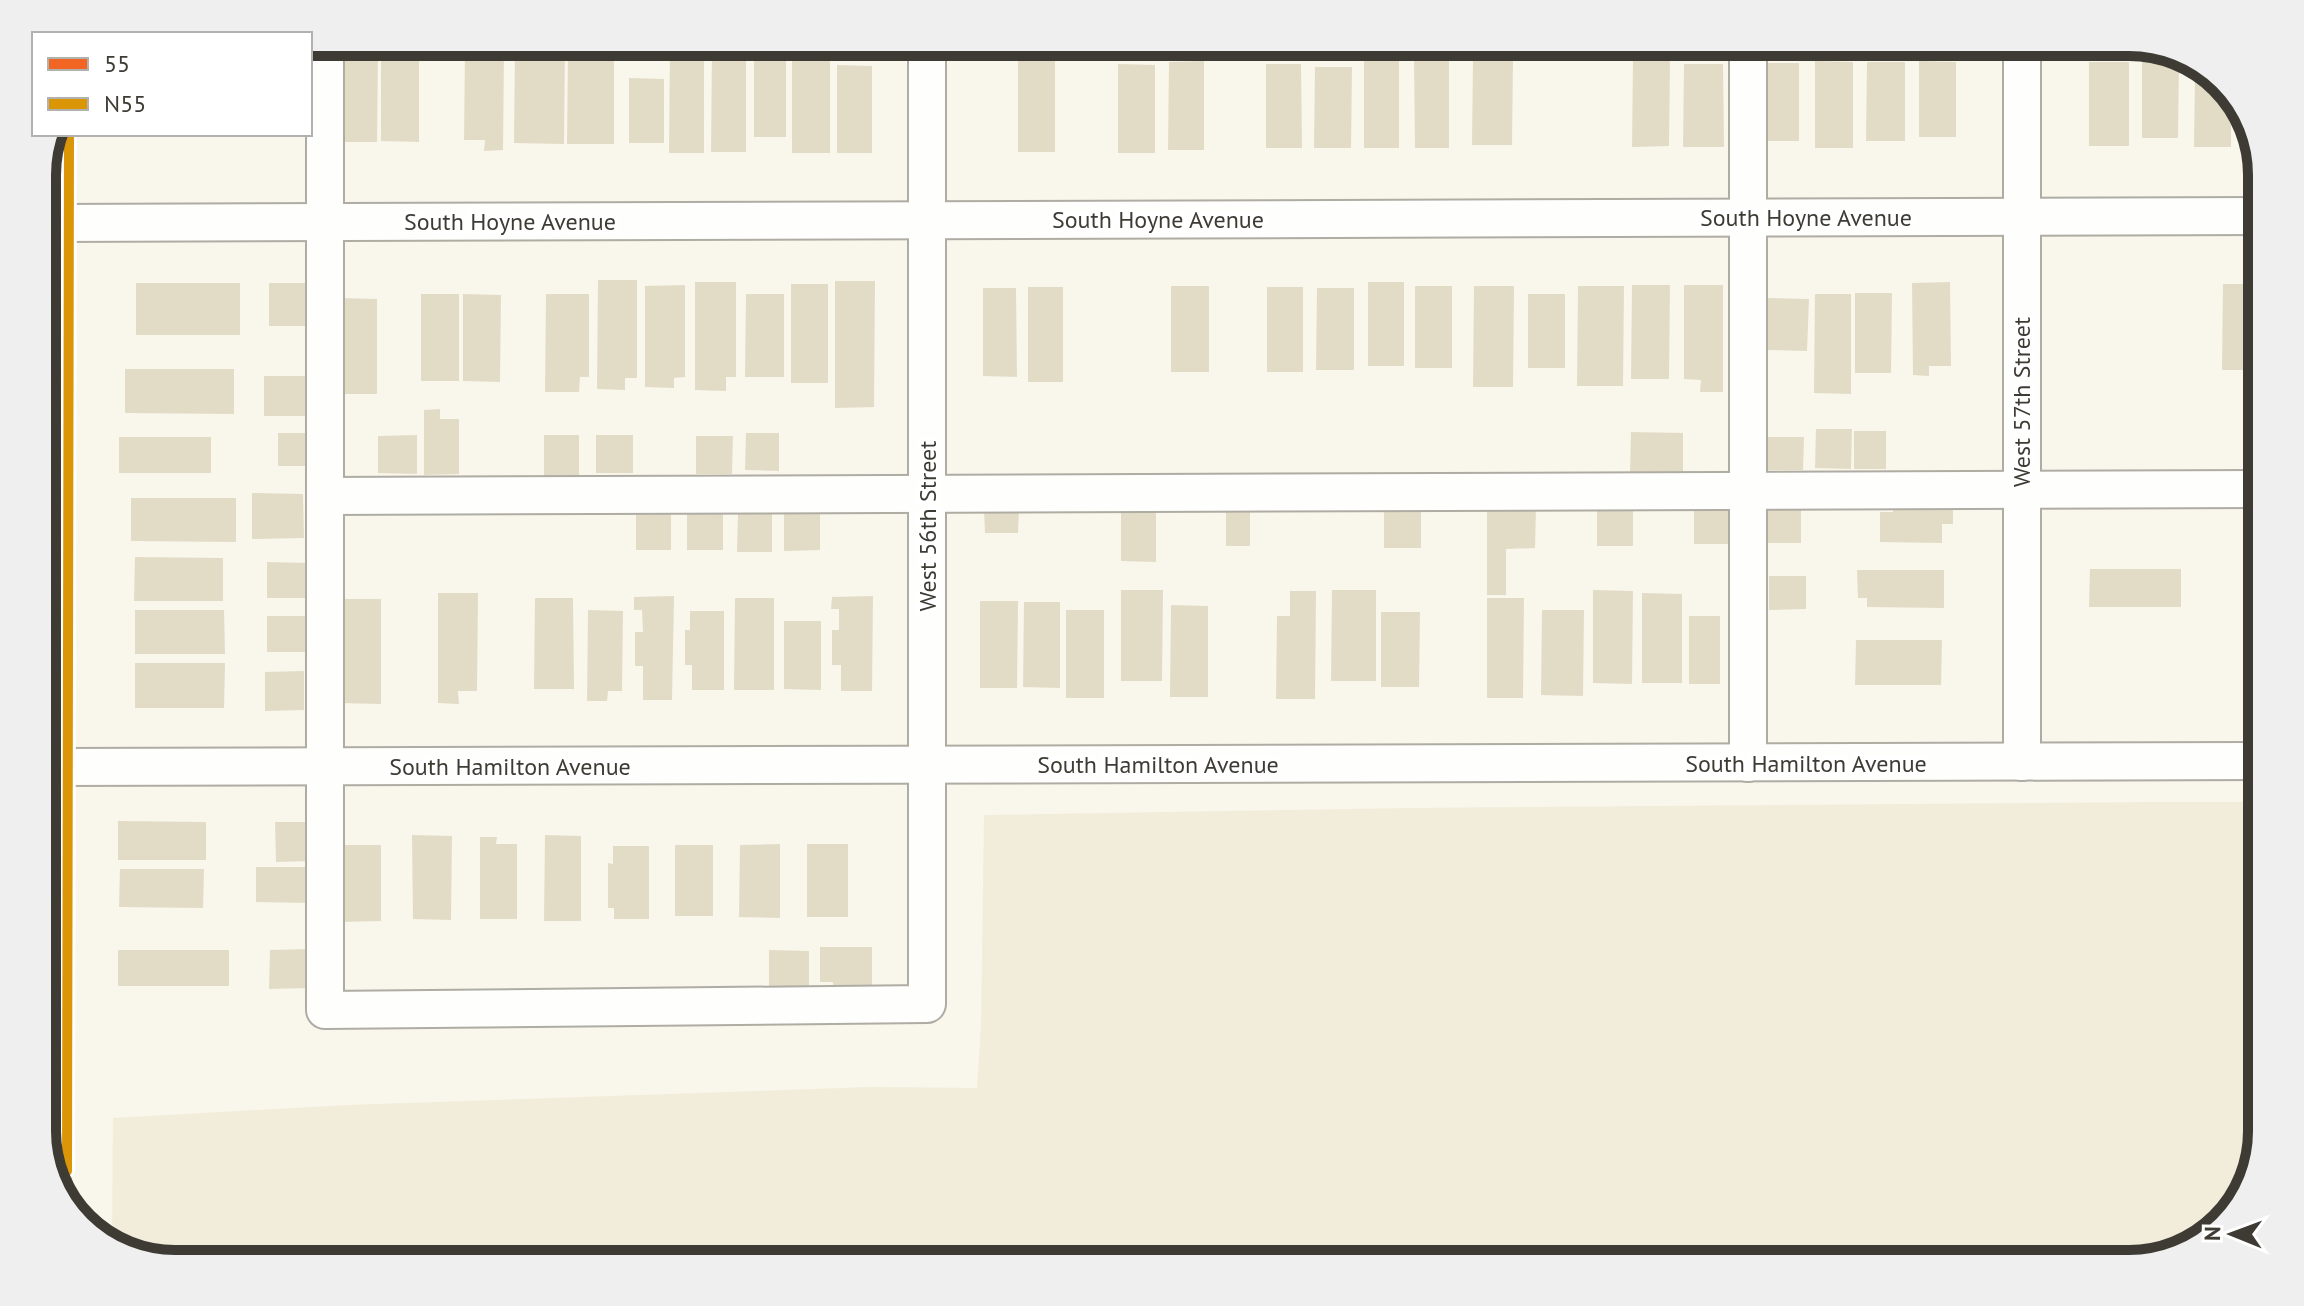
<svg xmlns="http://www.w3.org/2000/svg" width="2304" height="1306" viewBox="0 0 2304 1306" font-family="'PT Sans',sans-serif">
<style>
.built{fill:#f2ecda}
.building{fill:#e2dcc7}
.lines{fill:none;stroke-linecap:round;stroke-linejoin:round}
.minor-casing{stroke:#afaca4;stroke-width:40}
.minor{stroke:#fefefc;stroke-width:36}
.bus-1-casing{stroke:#fff;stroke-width:16}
.bus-2-casing{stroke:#fff;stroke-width:16}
.bus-1{stroke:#f26522;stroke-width:10}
.bus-2{stroke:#db9608;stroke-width:10}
.labels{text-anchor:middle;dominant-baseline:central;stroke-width:8;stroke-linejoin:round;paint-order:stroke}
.street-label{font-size:24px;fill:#3d3b33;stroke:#fff}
.rim{fill:none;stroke:#3d3b33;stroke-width:10}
</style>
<rect width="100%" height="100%" fill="#f9f6eb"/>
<polygon class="built" points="2154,802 2262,802 2262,1131 2244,1197 2196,1246 2129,1264 175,1264 112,1247 113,1118 348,1105 871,1087 977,1088 981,1027 984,815 1411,808"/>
<g class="building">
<polygon points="1399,48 1399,148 1364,148 1364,49"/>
<polygon points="670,49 704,49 704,153 669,153"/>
<polygon points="712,49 746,49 746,152 711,152"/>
<rect x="754" y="49" width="32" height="88"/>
<polygon points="465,50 504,50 503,150 484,151 485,140 464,140"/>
<polygon points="515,50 565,50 564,144 514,143"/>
<polygon points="568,50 614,50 614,144 567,144"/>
<polygon points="1055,50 1055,152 1018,152 1018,51"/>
<polygon points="340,51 378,51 377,142 341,142"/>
<polygon points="381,51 419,51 419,142 381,141"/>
<polygon points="830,54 830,153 792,153 792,55"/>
<polygon points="1414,55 1449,55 1449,148 1415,148"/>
<polygon points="1473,59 1513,59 1512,145 1472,145"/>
<polygon points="1633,59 1670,59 1669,146 1632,147"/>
<polygon points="1204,61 1204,150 1168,150 1169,62"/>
<polygon points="1815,61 1853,62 1853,148 1815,148"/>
<polygon points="1919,61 1956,62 1956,137 1919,137"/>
<polygon points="2142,61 2179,61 2178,138 2142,138"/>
<polygon points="1867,62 1905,62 1905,141 1866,141"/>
<rect x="2089" y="62" width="40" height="84"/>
<rect x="1764" y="63" width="35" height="78"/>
<polygon points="1118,64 1155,65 1155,153 1118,153"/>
<polygon points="1266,64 1301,64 1302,148 1266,148"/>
<polygon points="1684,64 1723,64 1724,147 1683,147"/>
<polygon points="837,65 872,66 872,153 837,153"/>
<polygon points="1315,67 1352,67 1351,148 1314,148"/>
<polygon points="2195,73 2209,73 2231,96 2231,147 2194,147"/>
<polygon points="629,78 664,79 664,143 629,143"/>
<polygon points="598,280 637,280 637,378 625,378 625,390 597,389"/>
<polygon points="835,281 875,281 874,407 835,408"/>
<polygon points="695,282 736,282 736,377 726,377 726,391 695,390"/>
<rect x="1368" y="282" width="36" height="84"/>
<polygon points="1950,282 1951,366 1929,366 1929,376 1913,375 1912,283"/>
<rect x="136" y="283" width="104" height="52"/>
<rect x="269" y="283" width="41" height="43"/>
<rect x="791" y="284" width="37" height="99"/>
<polygon points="2223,284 2262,284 2262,370 2222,370"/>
<polygon points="685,285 685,377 674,378 674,388 645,387 645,286"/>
<polygon points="1632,285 1670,285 1669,379 1631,379"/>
<polygon points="1684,285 1723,285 1723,392 1700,392 1701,380 1684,379"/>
<rect x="1171" y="286" width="38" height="86"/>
<rect x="1415" y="286" width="37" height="82"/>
<polygon points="1474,286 1514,286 1513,387 1473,387"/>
<polygon points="1578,286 1624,286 1623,386 1577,386"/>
<rect x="1028" y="287" width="35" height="95"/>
<rect x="1267" y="287" width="36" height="85"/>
<polygon points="983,288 1016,288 1017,377 983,376"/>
<polygon points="1317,288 1354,288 1354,370 1316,370"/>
<polygon points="1855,293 1892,293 1891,373 1855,373"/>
<rect x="421" y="294" width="38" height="87"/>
<polygon points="463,294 501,295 500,382 463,381"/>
<polygon points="546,294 589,294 589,377 580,377 579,392 545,392"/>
<polygon points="746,294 784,294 784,377 745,377"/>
<rect x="1528" y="294" width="37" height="74"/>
<polygon points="1815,294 1851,294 1851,394 1814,393"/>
<polygon points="340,298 377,299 377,394 340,394"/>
<polygon points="1767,298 1809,299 1807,351 1766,350"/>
<polygon points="125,369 234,369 234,414 125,413"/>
<rect x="264" y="376" width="41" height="40"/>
<polygon points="440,409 440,419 459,419 459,474 424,475 424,410"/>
<polygon points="1816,429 1852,429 1851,469 1815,468"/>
<rect x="1854" y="431" width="32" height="38"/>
<polygon points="1631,432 1683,433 1683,475 1630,475"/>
<rect x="278" y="433" width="35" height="33"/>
<polygon points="746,433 779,433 779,471 745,470"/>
<polygon points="417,435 417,474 378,473 378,436"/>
<polygon points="544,435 579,435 579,478 544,479"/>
<rect x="596" y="435" width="37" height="38"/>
<polygon points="696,436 733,436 732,474 696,474"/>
<rect x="119" y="437" width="92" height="36"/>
<polygon points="1768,437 1804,437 1803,470 1768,470"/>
<polygon points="252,493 303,494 304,538 252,539"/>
<polygon points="131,498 236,498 236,542 131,541"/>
<polygon points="1893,503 1953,504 1953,524 1942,524 1942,543 1880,542 1880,512 1893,512"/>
<polygon points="1767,505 1801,505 1801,543 1766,543"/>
<polygon points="1694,506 1730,506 1729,544 1694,544"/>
<rect x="1597" y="507" width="36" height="39"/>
<polygon points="984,508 1019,508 1018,533 985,533"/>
<polygon points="1121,508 1156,509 1156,562 1121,561"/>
<rect x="1226" y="508" width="24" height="38"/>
<polygon points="1536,508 1535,548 1506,549 1506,595 1487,595 1487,509"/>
<rect x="1384" y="509" width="37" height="39"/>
<polygon points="784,512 820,513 820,550 784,551"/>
<rect x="636" y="513" width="35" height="37"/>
<rect x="687" y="513" width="36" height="37"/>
<polygon points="738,513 772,513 772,552 737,552"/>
<polygon points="135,557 223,558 223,601 134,601"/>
<polygon points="267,562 307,563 307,598 267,598"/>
<polygon points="2090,569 2181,569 2181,607 2089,607"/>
<polygon points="1857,570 1944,570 1944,608 1867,607 1867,598 1858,598"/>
<polygon points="1769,576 1806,576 1806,609 1769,610"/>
<polygon points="1121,590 1163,590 1162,681 1121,681"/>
<polygon points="1332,590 1376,590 1376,681 1331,681"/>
<polygon points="1593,590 1633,591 1632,684 1593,683"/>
<polygon points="1290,591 1316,591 1315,699 1276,699 1277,616 1290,616"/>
<polygon points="438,593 478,593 477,691 458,691 459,704 438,703"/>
<polygon points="1642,593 1682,594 1682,683 1642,683"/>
<polygon points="674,596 672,700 643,700 643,666 635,666 635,632 643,632 642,610 634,610 634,597"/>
<polygon points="873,596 872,691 841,691 841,665 832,665 832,630 839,630 839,609 831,609 832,597"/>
<polygon points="535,598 573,598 574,689 534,689"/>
<polygon points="735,598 774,598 774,690 734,690"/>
<polygon points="1487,598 1524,598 1523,698 1487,698"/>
<polygon points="340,599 381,599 381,704 339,703"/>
<polygon points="980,601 1018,601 1017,688 980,688"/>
<polygon points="1024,602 1060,602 1060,688 1023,687"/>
<polygon points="1171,605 1208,606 1208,697 1170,697"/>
<polygon points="135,610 224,610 225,654 135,654"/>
<polygon points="588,610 623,611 622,691 608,691 607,701 587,701"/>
<rect x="1066" y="610" width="38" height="88"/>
<polygon points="1542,610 1584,610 1583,696 1541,695"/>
<polygon points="690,611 724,611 724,690 692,690 692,665 685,665 685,630 690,630"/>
<polygon points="1381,612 1420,612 1419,687 1381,687"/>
<rect x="267" y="616" width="41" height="36"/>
<rect x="1689" y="616" width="31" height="68"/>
<polygon points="784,621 821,621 821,690 784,689"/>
<polygon points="1856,640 1942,640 1941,685 1855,685"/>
<polygon points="135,663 225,663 224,708 135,708"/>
<polygon points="304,671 304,710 265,711 265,672"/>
<polygon points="118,821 206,822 206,860 118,860"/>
<polygon points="275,822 312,822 312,861 276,862"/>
<polygon points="412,835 452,836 451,920 413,919"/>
<polygon points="545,835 581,836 581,921 544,921"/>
<polygon points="480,837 497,837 496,844 517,844 517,919 480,919"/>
<polygon points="780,844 780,918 739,917 740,845"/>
<rect x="807" y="844" width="41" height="73"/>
<polygon points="340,845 381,845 381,921 340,922"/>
<rect x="675" y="845" width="38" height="71"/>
<polygon points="613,846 649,846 649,919 614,919 614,908 608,908 608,863 613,864"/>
<polygon points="256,867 309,867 309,903 256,902"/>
<polygon points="120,869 204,869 203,908 119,907"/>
<polygon points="820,947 872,947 872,987 833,987 833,982 820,982"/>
<polygon points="308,949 308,988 269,989 270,950"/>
<rect x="118" y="950" width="111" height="36"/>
<polygon points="769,950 809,951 809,988 769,988"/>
</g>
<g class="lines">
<defs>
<g id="minor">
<polyline points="325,51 325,1010 927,1004 927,48"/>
<polyline points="55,223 2262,216"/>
<polyline points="325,496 2262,489"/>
<polyline points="2022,762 2022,43"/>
<polyline points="1748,763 1748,44"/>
<polyline points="54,767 2262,761"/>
<polyline points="53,1171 55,138"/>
</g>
</defs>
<use href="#minor" class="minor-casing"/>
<use href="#minor" class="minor"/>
<defs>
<polyline id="bus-1" points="53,1171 55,139"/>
<polyline id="bus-2" points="67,1171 69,138"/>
</defs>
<use href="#bus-1" class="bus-1-casing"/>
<use href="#bus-2" class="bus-2-casing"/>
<use href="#bus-1" class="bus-1"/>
<use href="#bus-2" class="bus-2"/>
</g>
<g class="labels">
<g class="street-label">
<text x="1806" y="217">South Hoyne Avenue</text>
<text x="1158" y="219">South Hoyne Avenue</text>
<text x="510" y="221">South Hoyne Avenue</text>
<text transform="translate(2021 402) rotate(-90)">West 57th Street</text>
<text transform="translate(927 526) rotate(-90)">West 56th Street</text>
<text x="1806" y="763">South Hamilton Avenue</text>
<text x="1158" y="764">South Hamilton Avenue</text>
<text x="510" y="766">South Hamilton Avenue</text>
</g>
</g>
<path d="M0 0H2304V1306H0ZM175 56H2129A119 119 0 0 1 2248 175V1131A119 119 0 0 1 2129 1250H175A119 119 0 0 1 56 1131V175A119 119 0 0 1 175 56Z" fill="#efefef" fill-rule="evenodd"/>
<path class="rim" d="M175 56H2129A119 119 0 0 1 2248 175V1131A119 119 0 0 1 2129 1250H175A119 119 0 0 1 56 1131V175A119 119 0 0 1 175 56Z"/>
<rect x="32" y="32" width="280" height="104" fill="#ffffff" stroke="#b1b1ad" stroke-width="2"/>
<rect x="48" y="58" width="40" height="12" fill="#f26522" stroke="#b1b1ad" stroke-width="2"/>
<text x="104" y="72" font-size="24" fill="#3d3b33">55</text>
<rect x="48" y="98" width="40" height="12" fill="#db9608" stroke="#b1b1ad" stroke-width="2"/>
<text x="104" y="112" font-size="24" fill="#3d3b33">N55</text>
<g transform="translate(2232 1234) rotate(271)" stroke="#ffffff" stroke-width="6" paint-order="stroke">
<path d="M0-6L14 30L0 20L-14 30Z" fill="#3d3b33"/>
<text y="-12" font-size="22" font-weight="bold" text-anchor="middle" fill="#3d3b33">N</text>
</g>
</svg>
